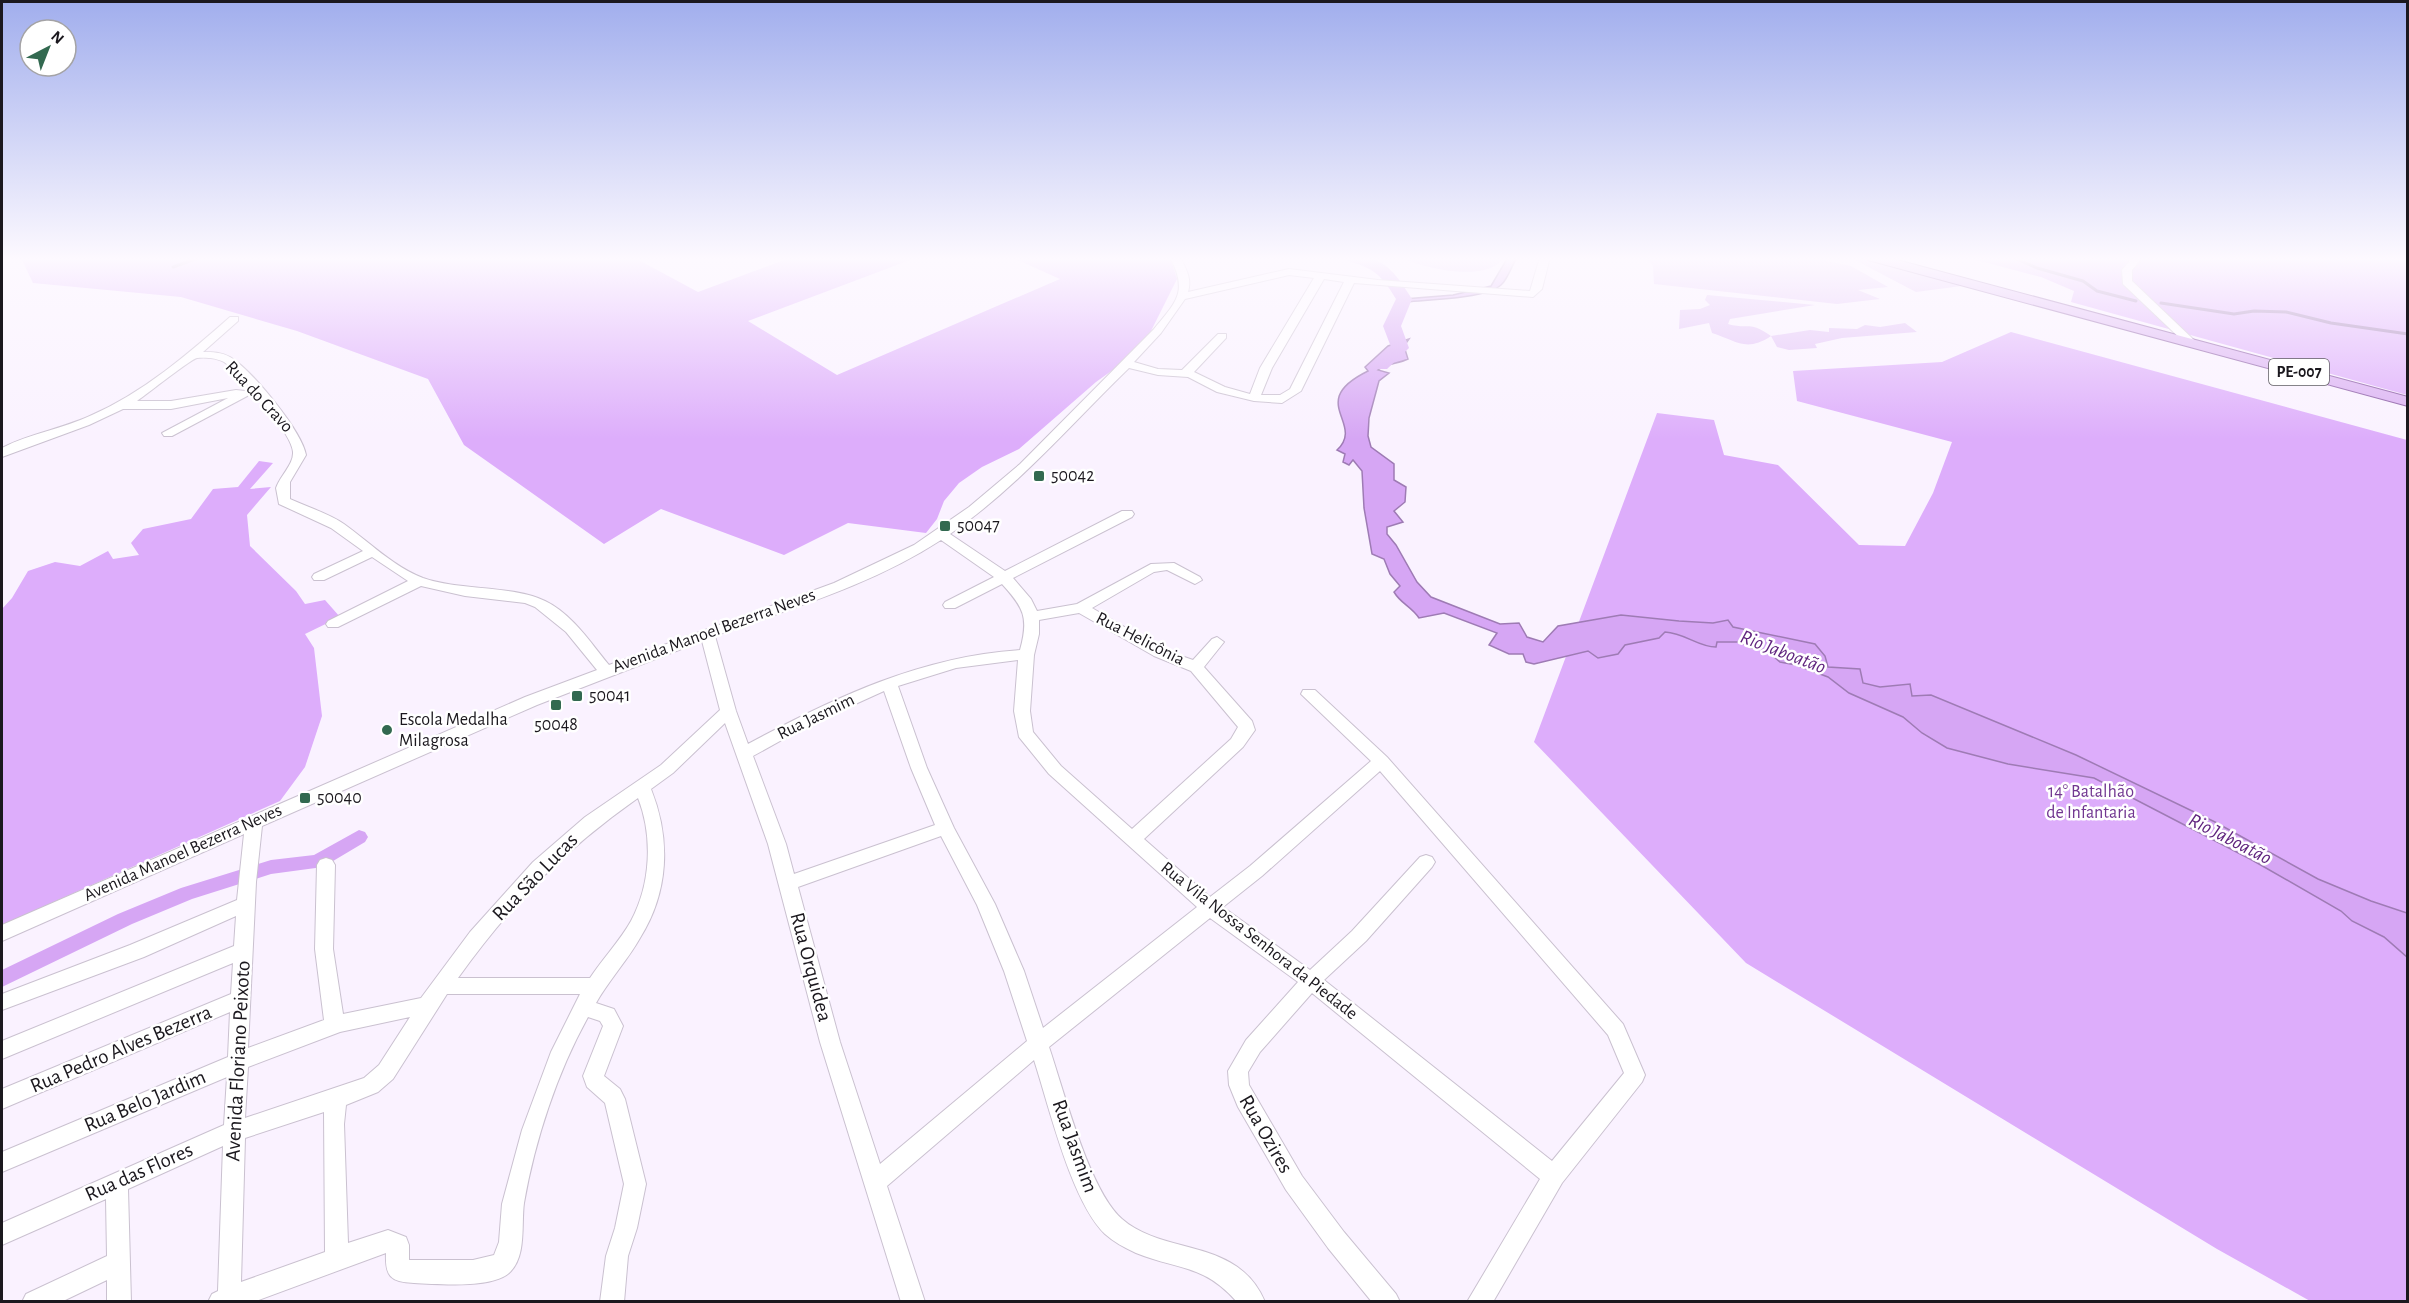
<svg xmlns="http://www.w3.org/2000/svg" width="2409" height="1303" viewBox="0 0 2409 1303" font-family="'Alegreya Sans',sans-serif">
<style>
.green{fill:#e1c0f6}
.forest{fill:#ddadfb}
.water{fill:#d6a6f4;stroke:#9e7bb4;stroke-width:1.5}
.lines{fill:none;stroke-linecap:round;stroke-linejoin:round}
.stream{stroke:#9e7bb4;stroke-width:3}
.canal{fill:#d6a6f4;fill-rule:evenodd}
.river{fill:#d6a6f4;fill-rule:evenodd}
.minor-casing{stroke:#cac1d0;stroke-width:2}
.major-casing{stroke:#8858a3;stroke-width:2}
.minor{fill:#fff;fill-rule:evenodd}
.major{fill:#dab0f2;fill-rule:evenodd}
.poi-dot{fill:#326950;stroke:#fff;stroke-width:2}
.labels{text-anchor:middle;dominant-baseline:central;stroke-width:5;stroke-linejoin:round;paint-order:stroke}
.shield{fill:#fff;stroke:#5f5d62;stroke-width:1.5}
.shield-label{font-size:16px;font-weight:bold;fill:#1b181e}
.street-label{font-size:18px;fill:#1b181e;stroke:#fff}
.poi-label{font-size:18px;fill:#1b181e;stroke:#fff;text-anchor:start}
.park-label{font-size:18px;fill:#713690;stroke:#fff}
.water-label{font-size:20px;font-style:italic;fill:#5f237d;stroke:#fff}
.near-street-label{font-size:21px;fill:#1b181e;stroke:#fff}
</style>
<rect width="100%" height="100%" fill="#faf2ff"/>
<g class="green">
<path d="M1399 257H1504C1489 284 1422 268 1399 257Z"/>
<polygon points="1649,257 1808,257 1851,266 1888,287 1858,290 1880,299 1837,304 1654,284 1653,266 1648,260"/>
<polygon points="1837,257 1863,257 1969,285 1916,292 1855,260"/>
<path d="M1707 295 1815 305 1730 319 1728 324C1749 330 1749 320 1771 336L1810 330 1829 332V328L1857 329 1865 325 1880 327 1905 323 1917 332 1842 338 1815 344 1817 348 1789 350 1777 347 1771 336C1746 353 1735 340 1712 333L1709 323 1679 329 1680 310 1700 309 1710 305 1705 300Z"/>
</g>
<g class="forest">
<polygon points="32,257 633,257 698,292 792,257 918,257 748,321 837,375 1060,279 1011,257 1170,257 1177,279 1142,349 1096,382 1019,449 982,467 959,483 944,501 937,519 926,533 848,523 784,555 661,509 604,544 464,445 428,379 297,331 181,297 33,283 22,260"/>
<polygon points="1965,257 2407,257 2407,395 2071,302 2074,291 2041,277"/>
<polygon points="2011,332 2407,440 2407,1301 2310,1301 2217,1249 1746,963 1534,742 1657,413 1714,420 1724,455 1778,465 1859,545 1905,546 1933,493 1952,442 1797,401 1793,371 1942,362"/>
<polygon points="259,461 273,463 250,489 271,487 247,515 250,546 296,591 305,604 325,600 340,617 305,634 314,648 322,716 305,767 280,801 2,925 2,609 12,598 28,571 55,562 80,566 108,551 113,559 139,555 131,543 143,529 191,519 213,489 238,487"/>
</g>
<g class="water">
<path d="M1508 257H1517C1512 265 1508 279 1501 285 1486 299 1425 300 1404 302V299L1453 295 1491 286Z"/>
<path d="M1409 339 1404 346 1408 359C1398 364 1386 363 1378 370L1389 373 1379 381 1369 418 1368 436 1371 447 1394 464V480L1406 487 1405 502 1394 511 1403 522 1387 527V534L1396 545 1417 582 1431 597 1500 624 1519 623 1527 637 1543 642 1558 626 1621 615 1679 621 1713 623 1728 620 1733 627 1815 644 1825 656 1828 667 1860 669 1863 683 1880 687 1910 684 1912 696 1931 695 2076 755 2215 822 2318 879 2371 901 2407 913V957L2384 937 2352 921 2341 911 2252 860 2094 778 2008 764 1947 748 1922 733 1903 717 1849 693 1828 677 1796 665 1780 662 1766 650 1751 648 1741 642H1717L1716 647C1698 647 1685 633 1665 632L1659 638 1625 645 1618 654 1598 658 1588 651 1534 664 1526 662 1523 654H1509L1489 645 1497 633 1444 613 1419 618C1411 606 1401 604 1394 592L1400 586 1390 574 1384 559 1372 554 1364 508 1362 471 1353 460 1349 465 1343 462 1345 454 1337 450C1366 423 1305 402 1368 371L1365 367 1388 346Z"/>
</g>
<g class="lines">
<g class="stream">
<polyline points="2012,257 2037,268 2083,281 2097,291 2136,301"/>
<polyline points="173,267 201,257"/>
<polyline points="2161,303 2234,314 2254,311 2286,312 2331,323 2408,334"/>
</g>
<polygon class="canal" points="359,830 365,832 368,837 365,842 323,867 271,874 192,899 132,924 2,987 2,970 118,914 181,888 271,860 314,855"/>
<path class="river" d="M1343 257C1382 254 1392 268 1412 299L1401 326 1409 348 1387 369H1375L1372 365 1391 347 1383 326 1396 299C1388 286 1380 273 1365 267 1358 263 1349 263 1343 257Z"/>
<defs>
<g id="minor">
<path d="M1170 257H1180C1186 269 1192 278 1188 292L1289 269 1378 280 1530 291 1540 257H1550L1542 289 1533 297 1354 283 1301 391 1282 403 1254 401 1217 392 1188 377 1158 375 1129 368C1070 425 1018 487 950 534L1005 571 1122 511H1132L1134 514 1132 517 1013 578 1031 599 1037 611 1077 604 1151 564 1174 563 1200 577 1202 580 1195 584 1167 570 1154 572 1092 608 1164 650 1193 660 1212 639 1217 637 1224 642 1204 667 1252 721 1255 730 1243 747 1144 839 1210 897 1250 866 1371 761 1301 694 1303 690H1315L1387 757 1623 1024 1645 1075 1642 1082 1562 1183 1493 1302H1467L1540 1179 1312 993 1260 1052 1248 1072 1249 1085 1302 1176 1344 1232 1396 1294 1400 1302H1372L1328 1248 1286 1190 1238 1107 1229 1085 1228 1071 1246 1040 1298 982 1210 918 1049 1047C1064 1091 1089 1190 1122 1219 1164 1256 1238 1237 1265 1302H1237C1204 1264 1178 1270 1136 1253 1125 1248 1114 1242 1105 1234 1071 1201 1049 1106 1034 1060L887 1186 925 1302H901L820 1042 768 844 725 723 673 773 651 789C671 839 669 892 640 938 627 961 609 980 596 1003L614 1009 623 1026 604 1076 620 1089 625 1099 646 1184 637 1228 628 1256 624 1302H600L606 1256 615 1228 624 1184 605 1103 587 1087 583 1076 603 1026 600 1021 588 1017C557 1073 535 1140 524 1203 521 1224 527 1257 509 1273 491 1289 437 1284 414 1283 390 1282 385 1276 386 1253L253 1302H208L212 1294 218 1291 223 1146 128 1189 131 1302H107V1280L61 1302H22L26 1294 107 1256 106 1199 2 1245V1223L224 1125 227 1077 2 1172V1152L228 1057 230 1012 2 1109V1089L231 994 233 963 2 1059V1041L234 946 236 916 144 957 2 1010V994L130 945 237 900 244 834 2 941V925L525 697 597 670 566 632 535 607 525 603 465 596 421 586 338 627H328L326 624 328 621 408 581 372 557 324 580H314L312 577 314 574 363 551 331 528 279 504 276 488C280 476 294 464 293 452 292 433 240 373 224 362 217 358 205 357 197 358 191 359 147 394 137 401H171L236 390 245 391 251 394 172 436H164L162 433 228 398 171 409H123L89 425 2 457V448C30 433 63 429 92 415 144 392 188 354 230 317H238V321L203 352C213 352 221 352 230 357 251 369 302 431 306 455L290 482V499C307 507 328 513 344 524 369 542 394 567 423 578 460 591 513 585 545 601 572 614 590 642 609 665L834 583 914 545 969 507 1020 464 1154 329C1177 301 1188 292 1170 257ZM1289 275 1314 278 1260 368 1250 394 1225 387 1194 372 1226 338V334H1218L1182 370 1158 369 1134 362 1161 333 1185 299ZM1324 279 1344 282 1290 389 1280 395H1261L1272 368ZM941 540 994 577 945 602 943 605 945 608H955L1002 584C1024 608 1029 618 1020 650 922 656 833 698 748 744L736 711 715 636C792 608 872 585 941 540ZM1079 613 1154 656 1191 671 1238 727 1231 739 1132 829 1061 766 1033 732 1030 711 1034 655 1039 634V620ZM702 641 720 710 661 765 585 817 533 862 470 932 421 998 343 1014 333 949 335 865 332 860 326 858 320 860 317 865 315 949 324 1020 248 1048 256 882 262 826 537 705ZM1018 660 1014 711 1019 737 1049 774 1197 907 1043 1028 1024 971 995 904 954 828 927 768 898 686 956 668ZM884 691 911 768 935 825 794 874 786 844 753 756 807 726ZM1380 771 1608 1035 1624 1073 1552 1161 1324 980 1366 941 1432 867 1435 862 1432 857 1426 855 1420 857 1352 931 1310 970 1223 907 1262 876ZM638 798C653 836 651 884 631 921 620 941 603 958 590 978H458C511 904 564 850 638 798ZM941 836 977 905 1004 971 1027 1041 880 1164 840 1042 798 887ZM447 994H580L551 1052 522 1130 502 1204 499 1242 494 1255 473 1260H409V1245L406 1237 388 1230 348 1243 344 1124 346 1105 378 1092 393 1079ZM410 1017 379 1065 364 1078 245 1118 248 1067 340 1032ZM324 1112 325 1252 241 1282 245 1138Z"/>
<polygon points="2133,257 2143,257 2132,270 2132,281 2194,340 2194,344 2186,344 2123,284 2122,270"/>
</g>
<polygon id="major" points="1867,257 1886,257 2408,397 2408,406 1868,260"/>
</defs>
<use href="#minor" class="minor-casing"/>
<use href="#major" class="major-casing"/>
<use href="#minor" class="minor"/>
<use href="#major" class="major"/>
</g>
<linearGradient id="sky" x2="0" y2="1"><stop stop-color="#a1aeed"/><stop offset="0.59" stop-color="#fdf9ff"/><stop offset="1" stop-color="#fdf9ff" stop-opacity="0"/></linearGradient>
<rect width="2409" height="439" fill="url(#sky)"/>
<g class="poi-dot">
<rect x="1033" y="470" width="12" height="12" rx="3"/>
<rect x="939" y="520" width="12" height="12" rx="3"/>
<rect x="571" y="690" width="12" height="12" rx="3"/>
<rect x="550" y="699" width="12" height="12" rx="3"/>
<circle cx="387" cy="730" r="6"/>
<rect x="299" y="792" width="12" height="12" rx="3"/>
</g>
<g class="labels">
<rect class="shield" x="2269" y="359" width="60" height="26" rx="4.5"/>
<g class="shield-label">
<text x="2299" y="372">PE-007</text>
</g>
<g class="street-label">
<text transform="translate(259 397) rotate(47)">Rua do Cravo</text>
<text transform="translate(714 631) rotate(-20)">Avenida Manoel Bezerra Neves</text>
<text transform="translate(1140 639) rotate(27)">Rua Helicônia</text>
<text transform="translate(816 717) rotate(-26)">Rua Jasmim</text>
<text transform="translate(183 853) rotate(-24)">Avenida Manoel Bezerra Neves</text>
<text transform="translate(1259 941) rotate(38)">Rua Vila Nossa Senhora da Piedade</text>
</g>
<g class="poi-label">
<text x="1051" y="476">50042</text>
<text x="957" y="526">50047</text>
<text x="589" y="696">50041</text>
<text x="399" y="720">Escola Medalha<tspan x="399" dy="21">Milagrosa</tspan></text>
<text x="556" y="725" text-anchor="middle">50048</text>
<text x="317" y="798">50040</text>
</g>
<g class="park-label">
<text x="2091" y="792">14° Batalhão<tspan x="2091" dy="21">de Infantaria</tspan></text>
</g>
<g class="water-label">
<text transform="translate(1783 652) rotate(21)">Rio Jaboatão</text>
<text transform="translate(2230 839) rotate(27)">Rio Jaboatão</text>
</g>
<g class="near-street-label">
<text transform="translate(535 877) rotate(-46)">Rua São Lucas</text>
<text transform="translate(811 967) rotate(75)">Rua Orquidea</text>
<text transform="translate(121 1049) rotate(-23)">Rua Pedro Alves Bezerra</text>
<text transform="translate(238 1061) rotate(-87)">Avenida Floriano Peixoto</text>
<text transform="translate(145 1101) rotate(-23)">Rua Belo Jardim</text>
<text transform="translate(1266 1134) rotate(60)">Rua Ozires</text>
<text transform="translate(1075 1146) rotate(70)">Rua Jasmim</text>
<text transform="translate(139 1172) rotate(-24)">Rua das Flores</text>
</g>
</g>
<rect width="2409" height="1303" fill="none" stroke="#1b181e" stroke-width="6"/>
<g transform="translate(48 48) rotate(42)"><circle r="28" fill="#ffffff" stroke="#a4a3a5" stroke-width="1.5"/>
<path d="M0-4.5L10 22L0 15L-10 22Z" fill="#326950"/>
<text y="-9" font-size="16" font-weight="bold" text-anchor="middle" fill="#1b181e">N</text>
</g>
</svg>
